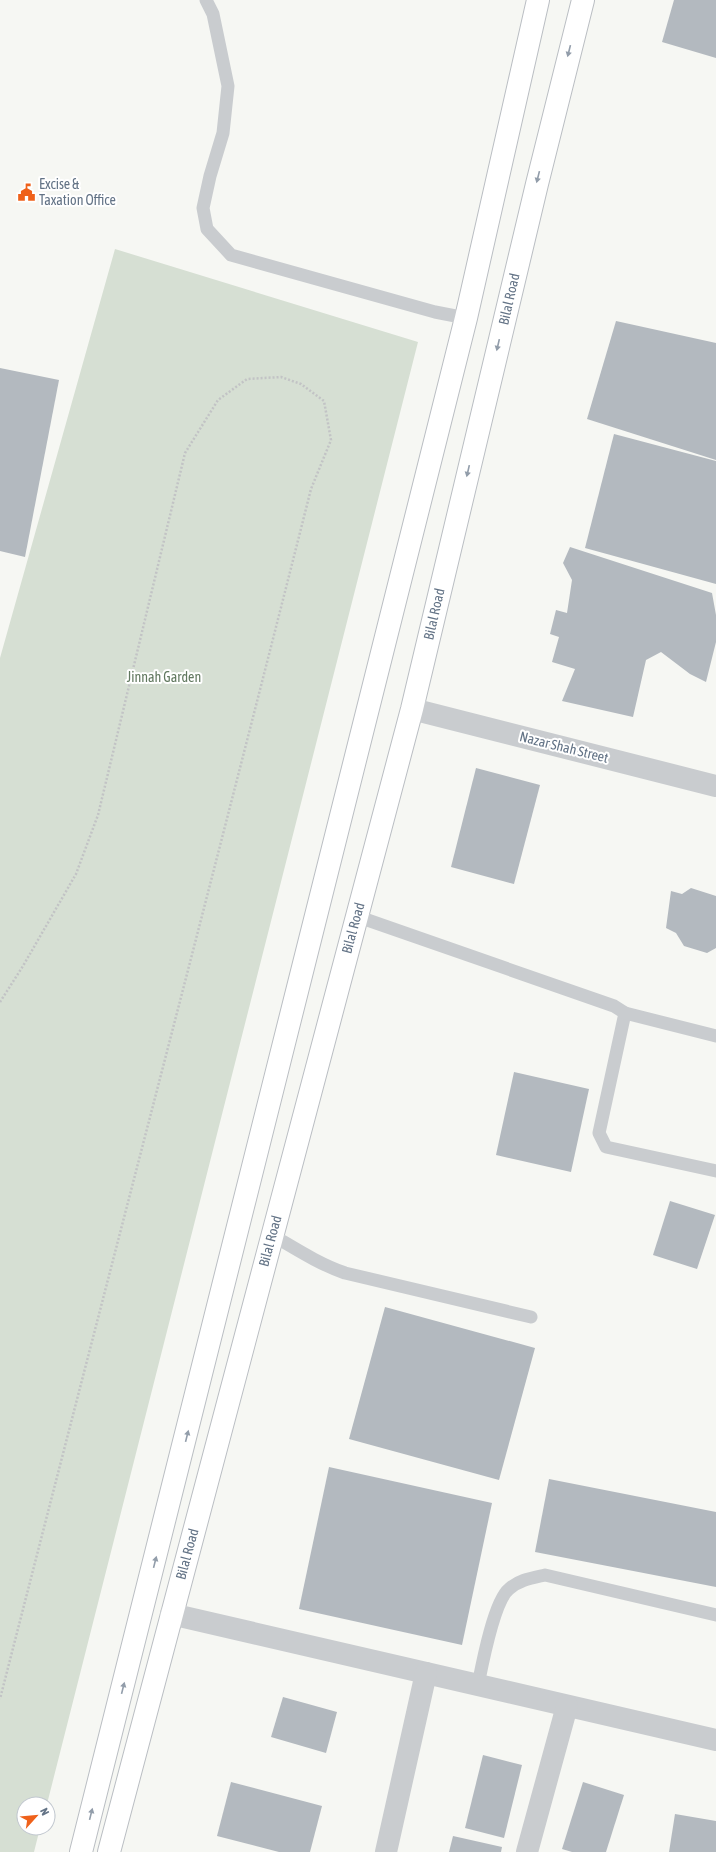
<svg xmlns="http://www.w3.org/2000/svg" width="716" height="1852" viewBox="0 0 716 1852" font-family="'Asap Condensed',sans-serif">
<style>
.green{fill:#d6dfd3}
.building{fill:#b3b9bf}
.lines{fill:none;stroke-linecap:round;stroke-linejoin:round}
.secondary-casing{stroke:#babec3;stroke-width:24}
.path{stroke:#c2c3c5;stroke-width:2.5;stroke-dasharray:2 2;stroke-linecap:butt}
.lane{stroke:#c9cccf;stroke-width:13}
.street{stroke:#c9cccf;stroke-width:22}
.secondary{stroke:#fff;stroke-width:22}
.oneway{fill:#929daa}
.labels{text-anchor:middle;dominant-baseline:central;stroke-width:4;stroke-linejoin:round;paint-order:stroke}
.poi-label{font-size:14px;fill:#637386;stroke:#fff;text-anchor:start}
.street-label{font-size:14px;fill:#637386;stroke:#fff}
.park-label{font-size:14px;fill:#61785f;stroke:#fff}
</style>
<rect width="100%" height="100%" fill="#f6f7f3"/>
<polygon class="green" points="115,249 418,342 47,1804 24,1804 24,1828 40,1828 34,1852 0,1852 0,658"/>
<g class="building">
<polygon points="674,0 716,0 716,58 662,42"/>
<polygon points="616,321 716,343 716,460 587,419"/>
<polygon points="0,368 59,380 25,557 0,551"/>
<polygon points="614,434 716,461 716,584 585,548"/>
<polygon points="570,547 712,593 716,615 716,642 706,682 690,674 661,652 646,660 633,717 562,701 575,669 552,662 559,637 550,634 556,610 567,613 572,580 563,563"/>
<polygon points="476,768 540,785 514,884 451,867"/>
<polygon points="691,888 716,896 716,948 707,953 684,946 676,933 666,928 671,891 682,894"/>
<polygon points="514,1072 589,1089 571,1172 496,1155"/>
<polygon points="670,1201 715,1215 697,1269 653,1255"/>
<polygon points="385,1307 535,1348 499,1480 349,1439"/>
<polygon points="329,1467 492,1503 462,1645 299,1609"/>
<polygon points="549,1479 716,1512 716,1587 535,1552"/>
<polygon points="283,1697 337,1712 326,1753 271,1737"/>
<polygon points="483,1755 522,1765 504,1838 465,1828"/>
<polygon points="231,1782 322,1806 310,1852 279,1852 217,1836"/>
<polygon points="583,1782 624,1795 606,1852 572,1852 562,1849"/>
<polygon points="675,1814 716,1821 716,1852 669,1852"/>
<polygon points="453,1836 502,1847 501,1852 449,1852"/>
</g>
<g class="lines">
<defs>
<g id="secondary">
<polyline points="81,1852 466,318 538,0"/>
<polyline points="109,1852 412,709 537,184 583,0"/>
</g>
</defs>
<use href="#secondary" class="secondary-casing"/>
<path class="path" d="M0 1002 23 966 76 874 98 815 185 453 218 400 247 379 281 377 301 384 324 401 331 440 311 489C209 893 103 1296 0 1699"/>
<g class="lane">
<polyline points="206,0 213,14 228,86 223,133 210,176 203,208 207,229 231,255 435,312 466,318"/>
<polyline points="356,916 614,1006 625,1013 599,1133 606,1147 716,1171"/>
<polyline points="625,1013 716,1036"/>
<path d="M272 1235C296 1249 319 1264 345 1273L531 1317"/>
<path d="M478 1685C482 1665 494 1601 509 1589 519 1580 532 1578 545 1575L716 1615"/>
</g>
<g class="street">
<polyline points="412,709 716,786"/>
<polyline points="171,1614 716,1740"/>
<polyline points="386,1852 426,1673"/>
<polyline points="527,1852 567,1706"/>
</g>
<use href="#secondary" class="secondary"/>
</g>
<defs><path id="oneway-solid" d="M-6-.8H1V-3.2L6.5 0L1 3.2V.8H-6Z"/></defs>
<g class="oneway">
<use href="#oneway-solid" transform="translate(569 51) rotate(104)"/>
<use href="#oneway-solid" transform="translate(538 177) rotate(104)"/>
<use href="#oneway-solid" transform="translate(498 345) rotate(103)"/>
<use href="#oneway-solid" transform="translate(468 471) rotate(103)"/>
<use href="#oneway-solid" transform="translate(187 1436) rotate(-76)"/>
<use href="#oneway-solid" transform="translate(155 1562) rotate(-76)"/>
<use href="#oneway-solid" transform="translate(123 1688) rotate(-76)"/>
<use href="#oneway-solid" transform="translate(91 1814) rotate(-76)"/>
</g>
<defs>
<symbol id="civic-bare" viewBox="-9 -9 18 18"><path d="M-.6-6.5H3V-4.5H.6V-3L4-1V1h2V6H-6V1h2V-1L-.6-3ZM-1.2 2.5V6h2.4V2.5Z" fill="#ef611a" stroke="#fff" stroke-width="2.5" paint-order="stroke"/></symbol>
</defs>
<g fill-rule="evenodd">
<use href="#civic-bare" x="14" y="180" width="25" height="25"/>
</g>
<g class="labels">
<g class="poi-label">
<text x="39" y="184">Excise &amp;<tspan x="39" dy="16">Taxation Office</tspan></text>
</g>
<g class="street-label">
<text transform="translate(509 299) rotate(-77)">Bilal Road</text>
<text transform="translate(434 614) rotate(-77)">Bilal Road</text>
<text transform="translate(564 747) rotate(14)">Nazar Shah Street</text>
<text transform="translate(353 928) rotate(-75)">Bilal Road</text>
<text transform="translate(270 1241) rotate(-75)">Bilal Road</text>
<text transform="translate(187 1554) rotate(-75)">Bilal Road</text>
</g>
<g class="park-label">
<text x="164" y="677">Jinnah Garden</text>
</g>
</g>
<g transform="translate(36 1816) rotate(63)"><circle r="19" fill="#ffffff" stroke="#c1c7cf"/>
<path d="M0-3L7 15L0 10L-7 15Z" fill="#ef611a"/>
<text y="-6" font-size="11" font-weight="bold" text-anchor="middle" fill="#637386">N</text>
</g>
</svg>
